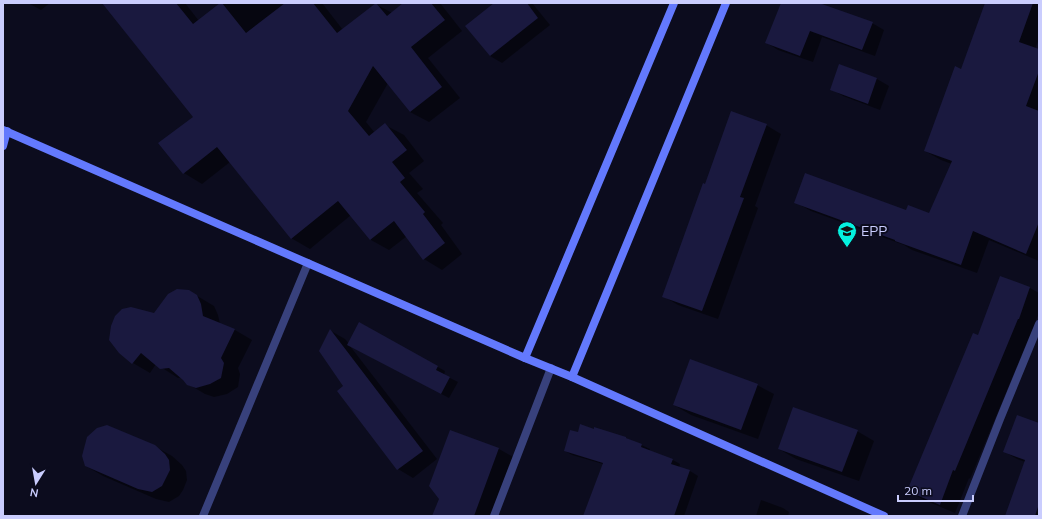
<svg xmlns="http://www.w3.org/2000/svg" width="1042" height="519" viewBox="0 0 1042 519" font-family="Mulish,sans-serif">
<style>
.shadow{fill:#0007}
.building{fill:#1a193f}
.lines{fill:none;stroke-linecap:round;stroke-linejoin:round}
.street{stroke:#38417c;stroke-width:8}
.secondary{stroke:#6379fd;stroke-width:8}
.labels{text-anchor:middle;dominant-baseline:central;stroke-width:4;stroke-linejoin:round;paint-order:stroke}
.poi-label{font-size:14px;fill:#cacdfe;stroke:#0c0c1e;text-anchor:start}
</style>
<rect width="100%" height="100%" fill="#0c0c1e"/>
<g class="shadow">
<polygon points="28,3 50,3 41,10"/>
<polygon points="103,3 185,3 199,21 221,3 322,3 343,30 376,4 392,13 405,3 440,3 462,31 428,58 460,98 429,122 410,112 388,83 366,122 375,133 385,125 404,135 424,161 409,173 423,189 417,193 443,223 441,225 462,254 442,270 424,259 407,236 389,250 371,240 351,215 310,249 291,238 230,162 202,184 184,173 160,143 194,117"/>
<polygon points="495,3 532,3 550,25 502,63 490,56"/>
<polygon points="782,3 816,3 872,23 884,30 875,56 822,37 813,62 778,50 767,43"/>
<polygon points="986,3 1039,3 1039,39 1035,49 1039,50 1039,261 989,240 977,273 912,250 904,245 811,211 795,202 907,211 930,214 952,164 941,160 925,151 961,70"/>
<polygon points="840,65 877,79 889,86 880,110 843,96 831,89"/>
<polygon points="766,125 781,134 755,206 758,208 718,319 678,305 663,296 705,185"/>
<polygon points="1030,288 1039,293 1039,313 970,479 969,478 955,513 924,500 908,491 979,336"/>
<polygon points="189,291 214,306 218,315 220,324 235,330 252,340 238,368 240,374 238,387 227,394 214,397 205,394 188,384 182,377 178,378 156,364 150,373 133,363 154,314"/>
<polygon points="360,323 445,371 444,375 458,382 449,398 350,346 437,459 413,478 398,469 344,386 331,331 345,339 349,344"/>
<polygon points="757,385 774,394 758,439 691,415 674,405"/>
<polygon points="1039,424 1039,467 1017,459 1005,452"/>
<polygon points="451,431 499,449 515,458 493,516 433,516 440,499"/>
<polygon points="857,431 874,441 859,481 796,459 779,449"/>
<polygon points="626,438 650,449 649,451 673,460 680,464 679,468 690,471 698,476 684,516 591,516 603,464 572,455 565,451"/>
<polygon points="154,446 172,456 182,465 186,471 187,480 183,490 179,496 169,502 156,499 103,476 86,466"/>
<polygon points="1039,494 1039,516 1006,516"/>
<polygon points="761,500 783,508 789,512 788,516 756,516"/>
</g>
<g class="building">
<polygon points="102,3 176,3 193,24 220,3 222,3 246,33 285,3 313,3 337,33 376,3 387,16 403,3 431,3 445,20 411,47 442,87 410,112 373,66 348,111 369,136 385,123 407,150 392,162 405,178 400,182 425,212 423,214 445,243 423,260 394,221 370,240 338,201 291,239 217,147 183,174 158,143 193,117"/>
<polygon points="494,3 527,3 538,18 490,56 465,26"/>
<polygon points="781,3 819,3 873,22 862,50 810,31 800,56 765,43"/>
<polygon points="985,3 1033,3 1019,42 1039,49 1039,71 1026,106 1039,111 1039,222 1026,254 973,231 961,265 895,241 895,240 794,203 805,173 906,210 908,205 929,213 952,161 924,151 955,66 961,69"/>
<polygon points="839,64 877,78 868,104 830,90"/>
<polygon points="731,111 767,124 740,197 744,198 702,311 662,297 703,183 705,184"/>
<polygon points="1000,276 1030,287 1019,319 1018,319 955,471 953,470 940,505 907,491 973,333 978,335"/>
<polygon points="177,289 189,290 197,295 201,304 203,316 235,329 221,358 224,363 221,378 210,384 196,388 187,385 183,380 169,368 160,369 141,353 132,364 119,353 109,340 111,326 115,316 122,309 131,307 154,313 168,294"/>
<polygon points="359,322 438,366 436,370 450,377 441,394 347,345"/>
<polygon points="330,329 423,451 397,470 337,391 343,386 319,351"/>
<polygon points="690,359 758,384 741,430 673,405"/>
<polygon points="793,407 858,430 842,472 778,449"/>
<polygon points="1017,415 1039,423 1039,504 1035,516 1005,516 1025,460 1003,452"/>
<polygon points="580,424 594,429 594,427 626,437 626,438 642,444 641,447 673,459 671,464 690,470 674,516 583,516 603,463 564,451 570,430 578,432"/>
<polygon points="107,425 155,445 165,454 169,460 170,470 162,486 152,492 138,489 85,466 82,456 87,437 97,428"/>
<polygon points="450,430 499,448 474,516 432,516 439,499 429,486"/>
</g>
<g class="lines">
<g class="street">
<polyline points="203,516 308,263"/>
<polyline points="494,516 551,368"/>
<polyline points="962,516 1000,419 1039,324"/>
</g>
<g class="secondary">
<polyline points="3,130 525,358 572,377 884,516"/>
<polyline points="3,146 7,131"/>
<polyline points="525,358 674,3"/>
<polyline points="572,377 726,3"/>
</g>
</g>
<defs>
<symbol id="school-pin" viewBox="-11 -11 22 30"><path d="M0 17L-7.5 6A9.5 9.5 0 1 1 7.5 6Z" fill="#04f1df" stroke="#0c0c1e"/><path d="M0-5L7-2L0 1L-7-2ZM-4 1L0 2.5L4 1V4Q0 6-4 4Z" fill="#111"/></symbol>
</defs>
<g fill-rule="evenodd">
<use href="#school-pin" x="836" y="220" width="22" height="30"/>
</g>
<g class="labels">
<g class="poi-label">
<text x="861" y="231">EPP</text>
</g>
</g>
<rect width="1042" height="519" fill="none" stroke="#cacdfe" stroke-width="8"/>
<g transform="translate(36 483) rotate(191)" stroke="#0c0c1e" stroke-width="3" paint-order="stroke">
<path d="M0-3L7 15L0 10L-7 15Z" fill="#cacdfe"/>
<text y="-6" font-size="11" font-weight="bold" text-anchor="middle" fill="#cacdfe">N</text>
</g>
<path d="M898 495v6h75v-6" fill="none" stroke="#cacdfe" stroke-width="2"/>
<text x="904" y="495" font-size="12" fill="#cacdfe" stroke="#0c0c1e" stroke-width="3" paint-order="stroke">20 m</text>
</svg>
